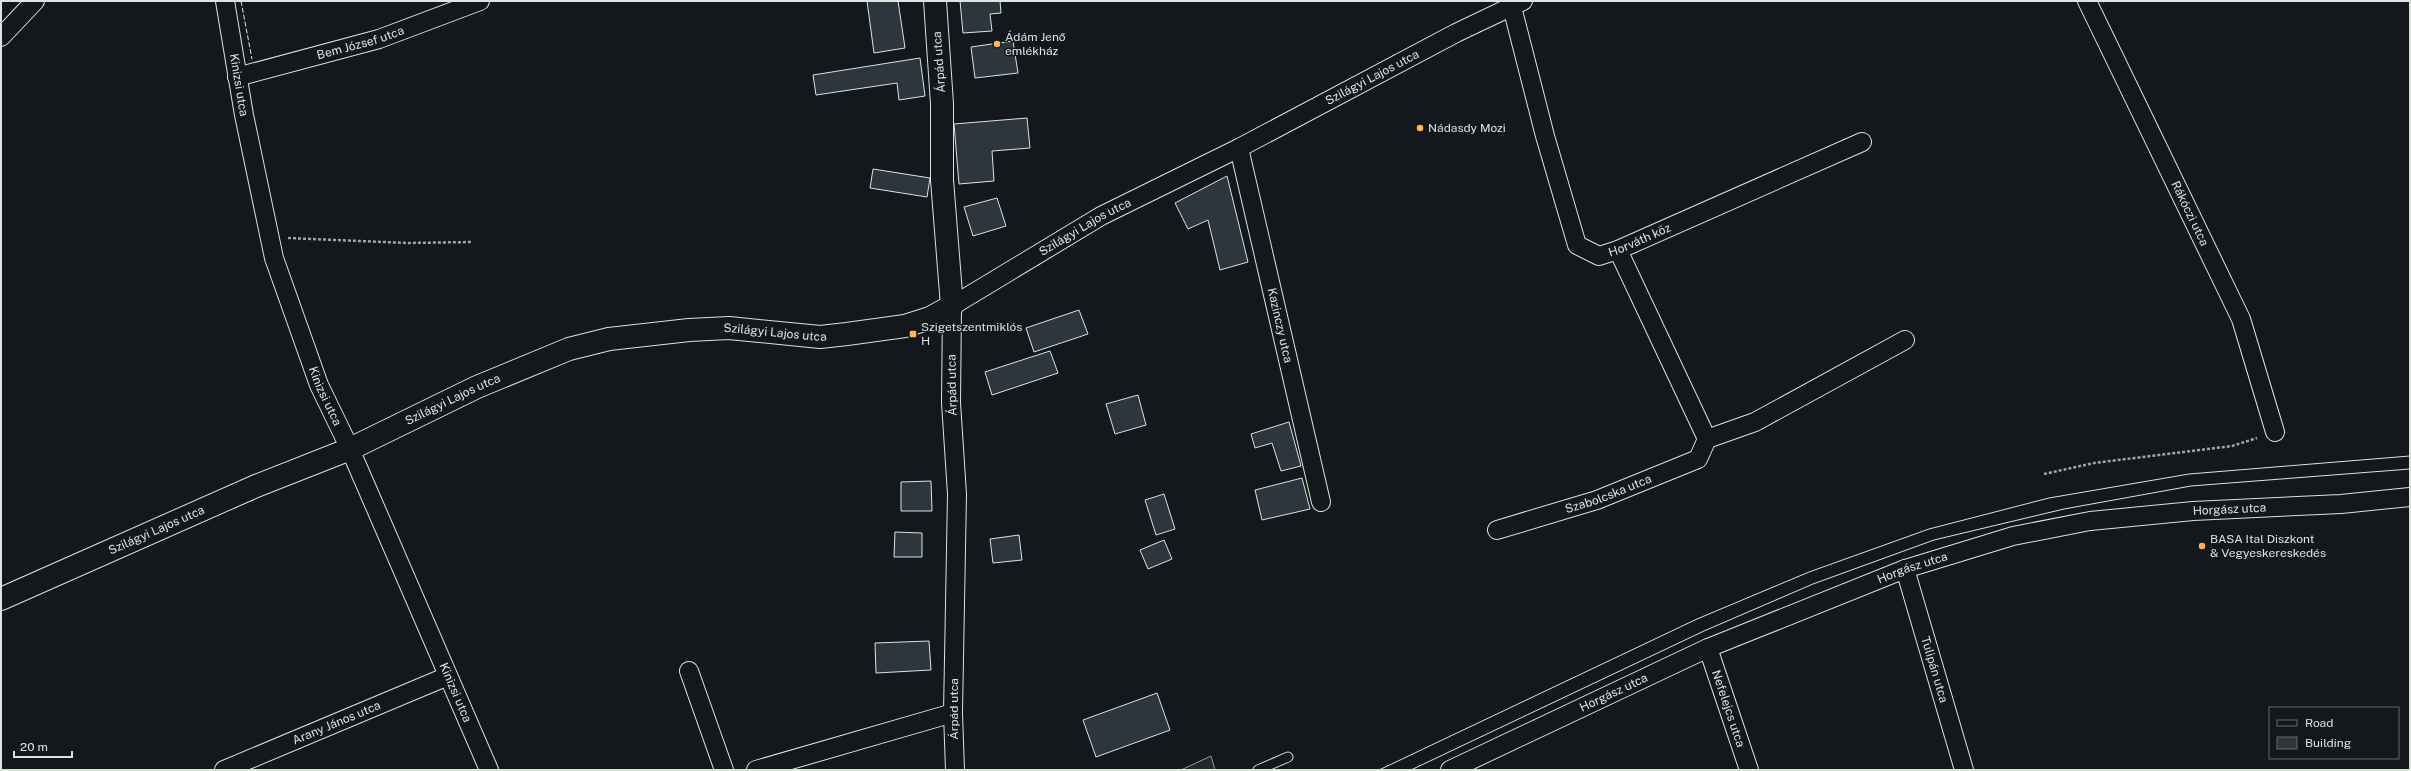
<svg xmlns="http://www.w3.org/2000/svg" width="2411" height="771" viewBox="0 0 2411 771" font-family="'Public Sans',sans-serif">
<style>
.parking{fill:#24282b;stroke:#939e99}
.building{fill:#2c363c;stroke:#d8e6dc}
.lines{fill:none;stroke-linecap:round;stroke-linejoin:round}
.lane-casing{stroke:#d8e6dc;stroke-width:11}
.street-casing{stroke:#d8e6dc;stroke-width:20}
.secondary-casing{stroke:#d8e6dc;stroke-width:24}
.path{stroke:#9da8a2;stroke-width:2.5;stroke-dasharray:3 2;stroke-linecap:butt}
.lane{stroke:#14181c;stroke-width:9}
.street{stroke:#14181c;stroke-width:18}
.secondary{stroke:#14181c;stroke-width:22}
.tram{stroke:#d8e6dc;stroke-width:1}
.fence{stroke:#d8e6dc;stroke-width:1;stroke-dasharray:5 2;stroke-linecap:butt}
.poi-dot{fill:#ffb74d;stroke:#14181c;stroke-width:1.5}
.labels{text-anchor:middle;dominant-baseline:central;stroke-width:3;stroke-linejoin:round;paint-order:stroke}
.poi-label{font-size:12px;fill:#d8e6dc;stroke:#14181c;text-anchor:start}
.street-label{font-size:12px;fill:#d8e6dc;stroke:#14181c}
</style>
<rect width="100%" height="100%" fill="#14181c"/>
<polygon class="parking" points="1211,756 1215,770 1181,770"/>
<g class="building">
<polygon points="867,1 898,1 905,48 874,53"/>
<polygon points="960,1 1000,1 1001,13 990,14 992,31 963,33"/>
<polygon points="1013,41 1018,73 975,78 971,47"/>
<polygon points="920,58 925,96 899,100 897,83 816,95 813,75"/>
<polygon points="1027,118 1030,148 992,151 994,181 959,184 954,124"/>
<polygon points="873,169 930,178 927,197 870,188"/>
<polygon points="1227,176 1248,262 1220,270 1208,220 1188,229 1175,203"/>
<polygon points="997,198 1006,226 973,236 964,207"/>
<polygon points="1079,310 1088,334 1034,352 1026,328"/>
<polygon points="1050,351 1058,373 992,395 985,372"/>
<polygon points="1138,395 1146,425 1115,434 1106,404"/>
<polygon points="1289,422 1301,466 1281,471 1272,443 1255,448 1251,434"/>
<polygon points="1302,478 1310,509 1262,520 1255,490"/>
<polygon points="931,481 932,511 901,511 901,482"/>
<polygon points="1164,494 1175,529 1156,535 1145,500"/>
<polygon points="895,532 922,533 922,557 894,557"/>
<polygon points="1019,535 1022,560 993,563 990,539"/>
<polygon points="1164,540 1172,559 1148,569 1140,550"/>
<polygon points="929,641 931,670 876,673 875,643"/>
<polygon points="1157,693 1170,730 1096,757 1083,720"/>
</g>
<g class="lines">
<defs>
<polyline id="lane" points="1258,770 1288,757"/>
<g id="street">
<path id="s1" d="M225 1 244 115 274 258 319 385 350 449 489 770"/>
<path id="s2" d="M2087 1 2241 319 2275 432"/>
<path id="s3" d="M1512 7 1545 136 1577 245 1599 256 1618 250 1862 142"/>
<polyline points="1,37 35,1"/>
<path id="s4" d="M237 77 379 39 480 1"/>
<path id="s5" d="M1239 148 1321 502"/>
<polyline points="1618,250 1707,439"/>
<path id="s6" d="M1497 530 1597 500 1698 459 1707 439 1755 422 1905 340"/>
<path id="s7" d="M1905 569 1964 770"/>
<path id="s8" d="M1708 648 1749 770"/>
<polyline points="689,671 724,770"/>
<path id="s9" d="M224 770 448 676"/>
<polyline points="756,770 953,713"/>
<path id="s10" d="M955 770 953 713 957 494 951 403 952 306 1101 216 1239 148 1456 33 1523 1"/>
<path id="s11" d="M1450 770 1708 648 1905 569 2013 536 2090 521 2193 511 2341 504 2410 497"/>
</g>
<g id="secondary">
<path id="s12" d="M1 599 256 486 350 449 477 387 569 349 609 339 689 330 729 328 820 337 847 334 905 326 930 318 952 306 942 180V104L935 1"/>
</g>
</defs>
<use href="#lane" class="lane-casing"/>
<use href="#street" class="street-casing"/>
<use href="#secondary" class="secondary-casing"/>
<g class="path">
<polyline points="288,238 407,243 472,242"/>
<polyline points="2044,474 2094,463 2232,446 2257,438"/>
</g>
<use href="#lane" class="lane"/>
<use href="#street" class="street"/>
<use href="#secondary" class="secondary"/>
<g class="tram">
<polyline points="1379,770 1697,619 1809,572 1929,529 2049,498 2189,474 2410,456"/>
<polyline points="1411,770 1704,631 1813,584 1934,540 2064,509 2191,486 2410,469"/>
</g>
<polyline class="fence" points="241,1 252,59"/>
</g>
<g class="poi-dot">
<circle cx="997" cy="44" r="4"/>
<circle cx="1420" cy="128" r="4"/>
<rect x="909" y="330" width="8" height="8" rx="2"/>
<circle cx="2202" cy="546" r="4"/>
</g>
<g class="labels">
<g class="poi-label">
<text x="1005" y="37">Ádám Jenő<tspan x="1005" dy="14">emlékház</tspan></text>
<text x="1428" y="128">Nádasdy Mozi</text>
<text x="921" y="327">Szigetszentmiklós<tspan x="921" dy="14">H</tspan></text>
<text x="2210" y="539">BASA Ital Diszkont<tspan x="2210" dy="14">&amp; Vegyeskereskedés</tspan></text>
</g>
<g class="street-label">
<text stroke="none"><textPath href="#s4" startOffset="128">Bem József utca</textPath></text>
<text transform="translate(939 62) rotate(-94)">Árpád utca</text>
<text stroke="none"><textPath href="#s10" startOffset="943">Szilágyi Lajos utca</textPath></text>
<text stroke="none"><textPath href="#s1" startOffset="85">Kinizsi utca</textPath></text>
<text stroke="none"><textPath href="#s2" startOffset="236">Rákóczi utca</textPath></text>
<text stroke="none"><textPath href="#s10" startOffset="619">Szilágyi Lajos utca</textPath></text>
<text stroke="none"><textPath href="#s3" startOffset="315">Horváth köz</textPath></text>
<text stroke="none"><textPath href="#s5" startOffset="182">Kazinczy utca</textPath></text>
<text stroke="none"><textPath href="#s12" startOffset="829">Szilágyi Lajos utca</textPath></text>
<text transform="translate(952 385) rotate(-91)">Árpád utca</text>
<text stroke="none"><textPath href="#s1" startOffset="409">Kinizsi utca</textPath></text>
<text stroke="none"><textPath href="#s12" startOffset="494">Szilágyi Lajos utca</textPath></text>
<text stroke="none"><textPath href="#s6" startOffset="117">Szabolcska utca</textPath></text>
<text stroke="none"><textPath href="#s11" startOffset="829">Horgász utca</textPath></text>
<text stroke="none"><textPath href="#s12" startOffset="170">Szilágyi Lajos utca</textPath></text>
<text stroke="none"><textPath href="#s11" startOffset="505">Horgász utca</textPath></text>
<text stroke="none"><textPath href="#s7" startOffset="105">Tulipán utca</textPath></text>
<text stroke="none"><textPath href="#s1" startOffset="733">Kinizsi utca</textPath></text>
<text stroke="none"><textPath href="#s11" startOffset="181">Horgász utca</textPath></text>
<text transform="translate(954 709) rotate(-90)">Árpád utca</text>
<text stroke="none"><textPath href="#s8" startOffset="64">Nefelejcs utca</textPath></text>
<text stroke="none"><textPath href="#s9" startOffset="122">Arany János utca</textPath></text>
</g>
</g>
<rect width="2411" height="771" fill="none" stroke="#d8e6dc" stroke-width="4"/>
<rect x="2269" y="707" width="130" height="52" fill="#14181c" stroke="#626a69"/>
<rect x="2277" y="720" width="20" height="6" fill="#14181c" stroke="#626a69"/>
<text x="2305" y="727" font-size="12" fill="#d8e6dc">Road</text>
<rect x="2277" y="737" width="20" height="12" fill="#2c363c" stroke="#626a69"/>
<text x="2305" y="747" font-size="12" fill="#d8e6dc">Building</text>
<path d="M14 751v6h58v-6" fill="none" stroke="#d8e6dc" stroke-width="2"/>
<text x="20" y="751" font-size="12" fill="#d8e6dc" stroke="#14181c" stroke-width="3" paint-order="stroke">20 m</text>
</svg>
